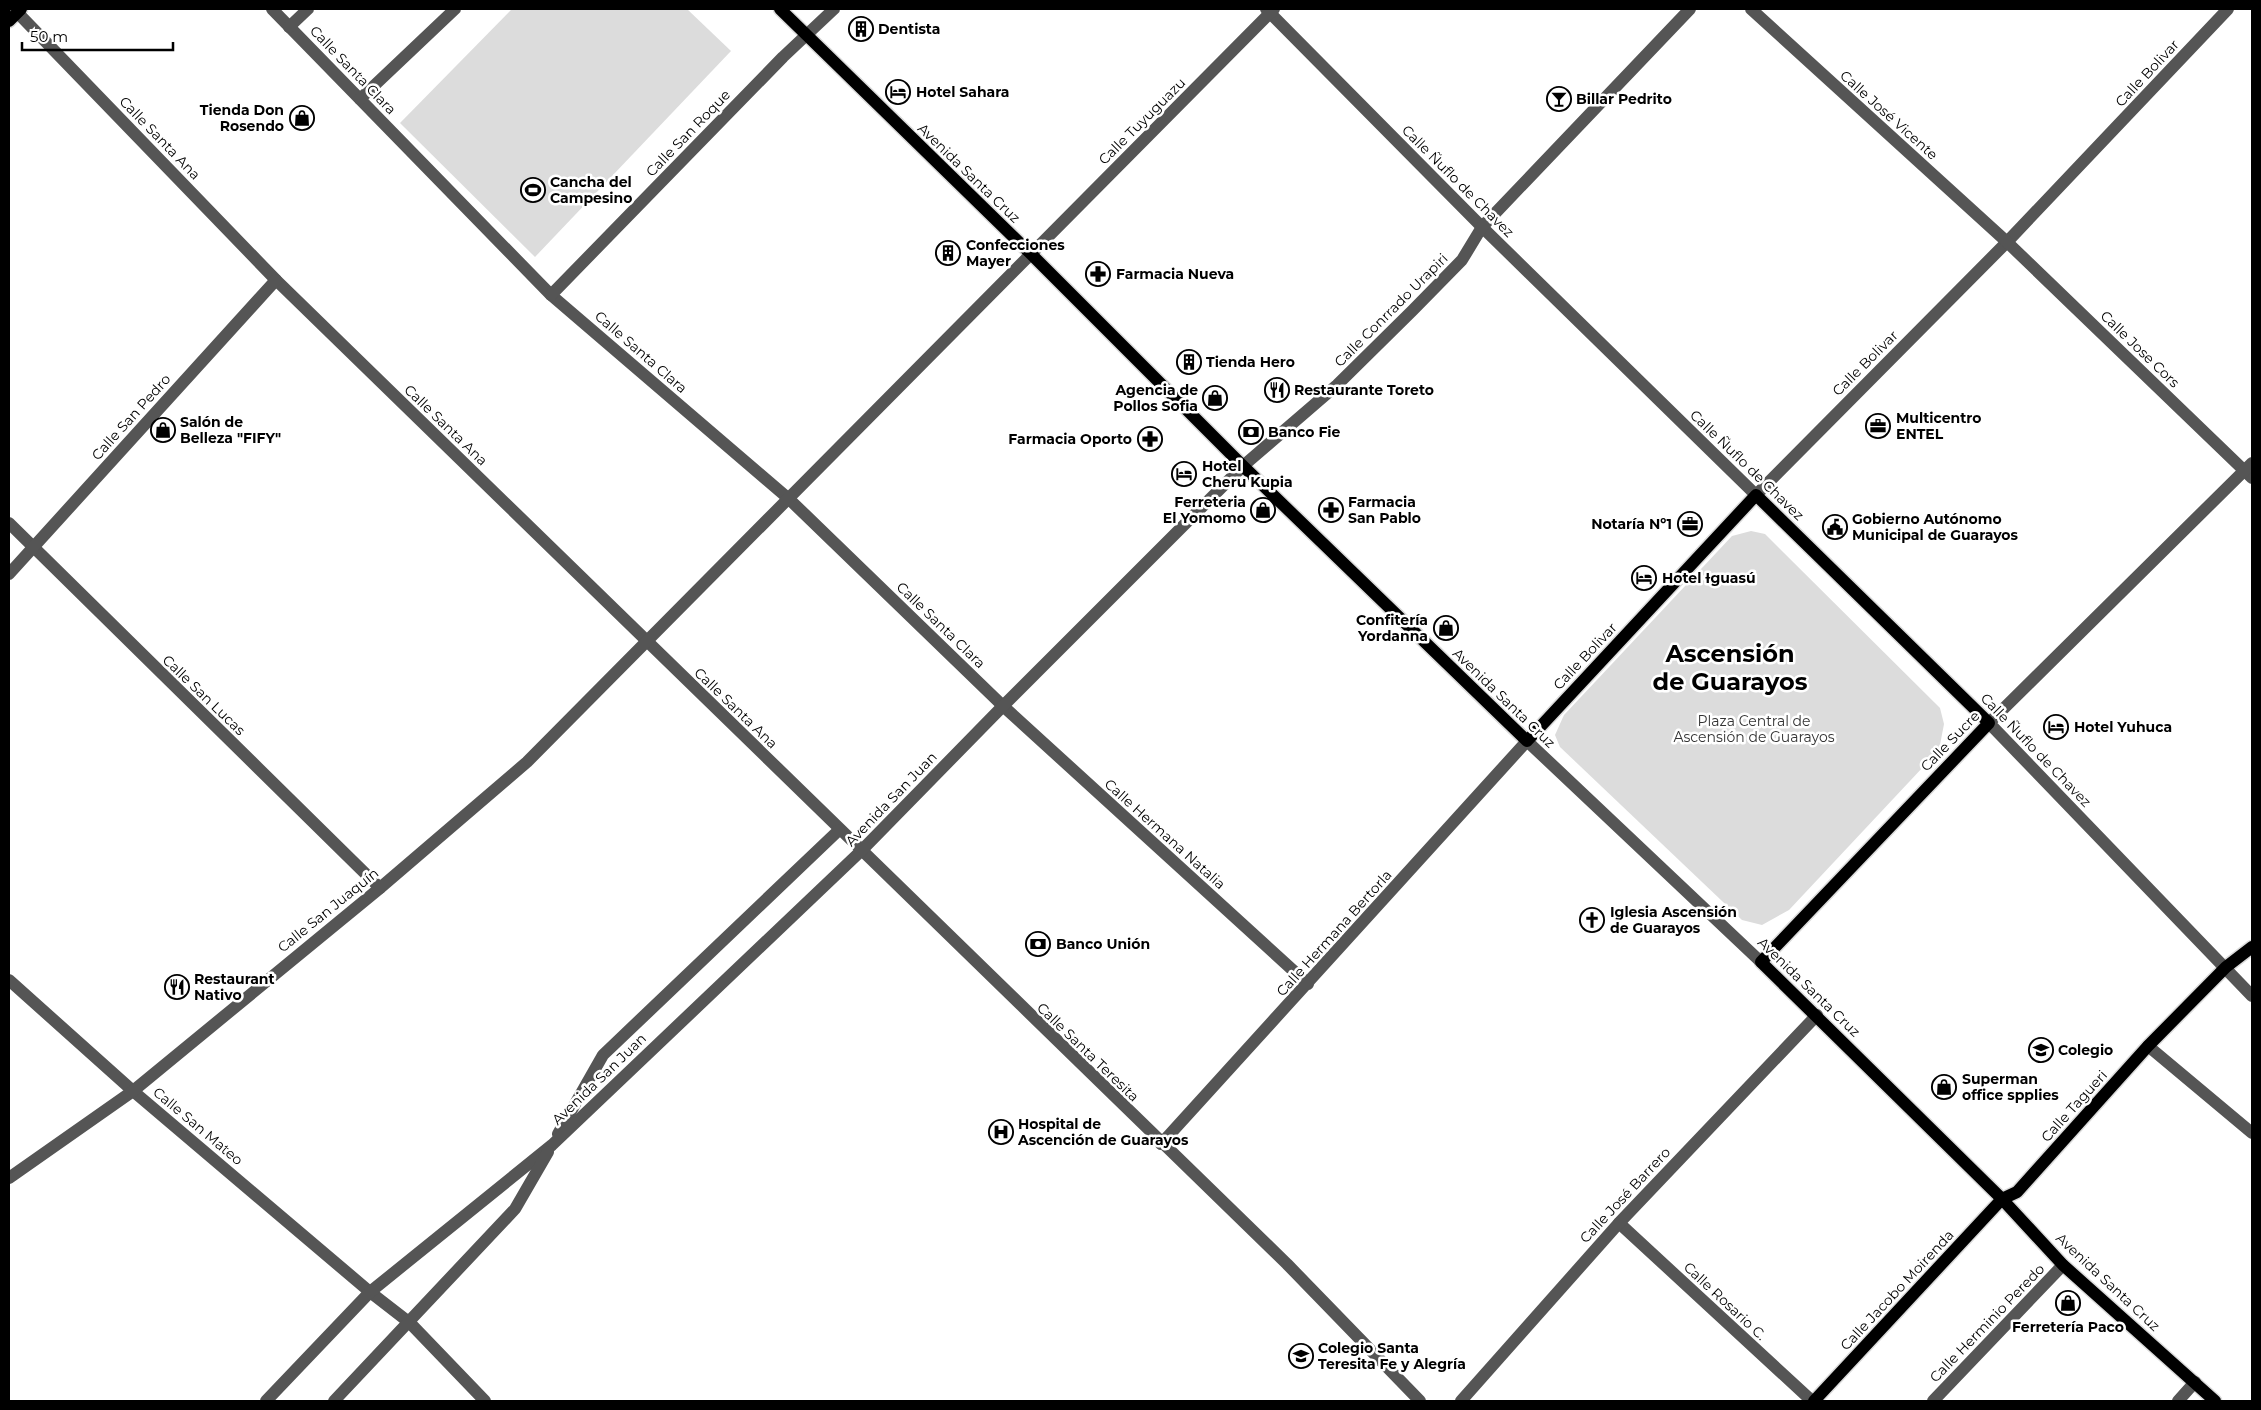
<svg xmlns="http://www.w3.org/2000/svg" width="2261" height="1410" viewBox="0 0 2261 1410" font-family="Montserrat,sans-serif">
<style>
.green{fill:#dcdcdc}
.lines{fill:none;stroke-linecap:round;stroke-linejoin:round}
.major-casing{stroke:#dbdbdb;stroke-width:15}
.minor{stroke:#555;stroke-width:12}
.major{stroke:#000;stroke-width:12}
.labels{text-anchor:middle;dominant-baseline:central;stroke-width:5;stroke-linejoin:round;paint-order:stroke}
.poi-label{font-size:14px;font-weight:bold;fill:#000;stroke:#fff;text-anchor:start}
.street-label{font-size:14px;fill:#000;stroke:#fff}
.park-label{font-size:14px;fill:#333;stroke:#fff}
.town-label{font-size:24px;font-weight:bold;fill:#000;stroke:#fff}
</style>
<rect width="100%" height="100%" fill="#fff"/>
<g class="green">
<polygon points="512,9 687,9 731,51 535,257 400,123"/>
<polygon points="1751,531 1765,534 1940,708 1944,724 1939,750 1789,910 1762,925 1742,920 1560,747 1555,735 1564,715 1732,536"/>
</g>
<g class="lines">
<defs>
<g id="major">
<polyline points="780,9 1031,254 1243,466 1527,741 1756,495 1989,723 1761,962 2002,1199 2063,1265 2215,1401"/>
<polyline points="9,21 21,9"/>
<polyline points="1814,1401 2002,1199 2017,1192 2148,1046 2226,967 2252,947"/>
</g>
</defs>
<use href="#major" class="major-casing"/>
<g class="minor">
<polyline points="14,9 276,280 1287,1264 1420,1401"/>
<polyline points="272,9 551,295 789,499 1003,706 1308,984"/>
<polyline points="1266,9 1482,227 1756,495 2007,242 2228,9"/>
<polyline points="1751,9 2007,242 2252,478"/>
<polyline points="289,27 308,9"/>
<polyline points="360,99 455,9"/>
<polyline points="551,295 783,57 834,9"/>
<polyline points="2252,463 1989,723 2252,996"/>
<polyline points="9,523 380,888"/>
<polyline points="9,574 276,280"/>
<polyline points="9,980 133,1091 370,1292 410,1323 485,1401"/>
<polyline points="2148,1046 2252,1133"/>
<polyline points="558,1134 603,1055 839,830"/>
<polyline points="1161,1144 1527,741 1761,962"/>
<polyline points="9,1178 133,1091 380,888 527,762 1274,9"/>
<polyline points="1619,1223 1812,1401"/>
<polyline points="266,1401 370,1292 552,1145 861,851 1003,706 1243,466 1337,385 1413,310 1462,260 1482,227 1690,9"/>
<polyline points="334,1401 515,1209 548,1152"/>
<polyline points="1461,1401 1619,1223 1817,1015"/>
<polyline points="1933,1401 2063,1265"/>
<polyline points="2178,1401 2195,1382"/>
</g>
<use href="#major" class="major"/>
</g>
<defs>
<symbol id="building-ring" viewBox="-11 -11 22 22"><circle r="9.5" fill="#fff" stroke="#000" stroke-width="1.5"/><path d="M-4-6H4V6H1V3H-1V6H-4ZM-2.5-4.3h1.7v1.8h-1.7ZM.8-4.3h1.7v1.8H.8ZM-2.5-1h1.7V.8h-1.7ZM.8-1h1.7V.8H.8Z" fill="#000"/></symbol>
<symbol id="hotel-ring" viewBox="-11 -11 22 22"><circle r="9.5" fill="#fff" stroke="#000" stroke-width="1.5"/><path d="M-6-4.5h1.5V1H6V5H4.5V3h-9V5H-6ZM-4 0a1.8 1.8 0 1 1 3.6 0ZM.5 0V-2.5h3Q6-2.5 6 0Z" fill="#000"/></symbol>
<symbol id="bar-ring" viewBox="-11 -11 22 22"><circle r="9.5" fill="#fff" stroke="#000" stroke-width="1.5"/><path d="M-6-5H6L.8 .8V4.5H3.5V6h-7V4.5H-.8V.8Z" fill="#000"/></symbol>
<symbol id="shop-ring" viewBox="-11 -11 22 22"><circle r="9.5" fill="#fff" stroke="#000" stroke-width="1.5"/><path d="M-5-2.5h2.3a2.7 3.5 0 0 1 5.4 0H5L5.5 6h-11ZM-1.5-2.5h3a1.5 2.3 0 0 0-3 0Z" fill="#000"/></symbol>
<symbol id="stadium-ring" viewBox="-11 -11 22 22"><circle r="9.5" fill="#fff" stroke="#000" stroke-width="1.5"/><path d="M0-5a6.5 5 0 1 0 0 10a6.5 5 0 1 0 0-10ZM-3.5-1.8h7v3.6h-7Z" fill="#000"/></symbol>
<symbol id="pharmacy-ring" viewBox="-11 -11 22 22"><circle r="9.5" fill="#fff" stroke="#000" stroke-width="1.5"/><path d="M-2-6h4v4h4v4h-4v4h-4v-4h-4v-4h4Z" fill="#000"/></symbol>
<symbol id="restaurant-ring" viewBox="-11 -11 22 22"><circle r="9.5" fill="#fff" stroke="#000" stroke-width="1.5"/><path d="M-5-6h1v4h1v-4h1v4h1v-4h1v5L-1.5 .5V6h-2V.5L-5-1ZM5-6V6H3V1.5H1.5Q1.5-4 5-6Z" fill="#000"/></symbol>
<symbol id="office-ring" viewBox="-11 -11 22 22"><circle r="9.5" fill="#fff" stroke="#000" stroke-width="1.5"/><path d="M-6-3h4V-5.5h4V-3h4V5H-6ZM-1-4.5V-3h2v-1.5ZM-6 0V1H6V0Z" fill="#000"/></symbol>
<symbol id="bank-ring" viewBox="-11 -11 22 22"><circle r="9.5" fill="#fff" stroke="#000" stroke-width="1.5"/><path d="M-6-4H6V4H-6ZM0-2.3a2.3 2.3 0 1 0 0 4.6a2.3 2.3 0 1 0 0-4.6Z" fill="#000"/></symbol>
<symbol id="civic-ring" viewBox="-11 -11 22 22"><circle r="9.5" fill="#fff" stroke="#000" stroke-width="1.5"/><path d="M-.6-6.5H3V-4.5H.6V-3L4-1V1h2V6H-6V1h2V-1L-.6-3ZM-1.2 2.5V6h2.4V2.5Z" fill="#000"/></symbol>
<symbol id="church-ring" viewBox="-11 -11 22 22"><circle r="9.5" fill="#fff" stroke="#000" stroke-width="1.5"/><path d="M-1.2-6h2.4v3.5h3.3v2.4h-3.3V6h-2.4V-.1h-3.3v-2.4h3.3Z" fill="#000"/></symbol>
<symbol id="school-ring" viewBox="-11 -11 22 22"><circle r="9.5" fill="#fff" stroke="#000" stroke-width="1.5"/><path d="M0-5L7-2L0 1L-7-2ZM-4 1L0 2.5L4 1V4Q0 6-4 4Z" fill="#000"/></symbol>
<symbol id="hospital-ring" viewBox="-11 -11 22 22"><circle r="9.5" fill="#fff" stroke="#000" stroke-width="1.5"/><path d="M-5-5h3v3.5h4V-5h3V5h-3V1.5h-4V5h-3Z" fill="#000"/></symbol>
</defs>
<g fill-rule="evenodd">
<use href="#building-ring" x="847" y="15" width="28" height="28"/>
<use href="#hotel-ring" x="884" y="78" width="28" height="28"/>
<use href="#bar-ring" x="1545" y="85" width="28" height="28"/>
<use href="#shop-ring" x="288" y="104" width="28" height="28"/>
<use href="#stadium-ring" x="519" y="176" width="28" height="28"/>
<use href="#building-ring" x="934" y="239" width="28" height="28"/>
<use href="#pharmacy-ring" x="1084" y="260" width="28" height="28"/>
<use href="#building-ring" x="1175" y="348" width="28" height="28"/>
<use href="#restaurant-ring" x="1263" y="376" width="28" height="28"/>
<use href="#shop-ring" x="1201" y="384" width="28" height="28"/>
<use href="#office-ring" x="1864" y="412" width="28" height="28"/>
<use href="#shop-ring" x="149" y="416" width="28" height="28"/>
<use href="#bank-ring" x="1237" y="418" width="28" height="28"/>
<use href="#pharmacy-ring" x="1136" y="425" width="28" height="28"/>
<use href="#hotel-ring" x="1170" y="460" width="28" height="28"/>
<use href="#shop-ring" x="1249" y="496" width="28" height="28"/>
<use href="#pharmacy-ring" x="1317" y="496" width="28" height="28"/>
<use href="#office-ring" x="1676" y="510" width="28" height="28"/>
<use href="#civic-ring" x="1821" y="513" width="28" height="28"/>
<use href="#hotel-ring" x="1630" y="564" width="28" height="28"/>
<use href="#shop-ring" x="1432" y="614" width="28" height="28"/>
<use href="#hotel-ring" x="2042" y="713" width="28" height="28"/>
<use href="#church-ring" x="1578" y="906" width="28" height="28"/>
<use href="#bank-ring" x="1024" y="930" width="28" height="28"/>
<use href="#restaurant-ring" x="163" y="973" width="28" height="28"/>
<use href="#school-ring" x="2027" y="1036" width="28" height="28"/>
<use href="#shop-ring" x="1930" y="1073" width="28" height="28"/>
<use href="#hospital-ring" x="987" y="1118" width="28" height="28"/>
<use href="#shop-ring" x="2054" y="1289" width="28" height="28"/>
<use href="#school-ring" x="1287" y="1342" width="28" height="28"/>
</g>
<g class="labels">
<g class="poi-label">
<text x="878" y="29">Dentista</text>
<text x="916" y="92">Hotel Sahara</text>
<text x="1576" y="99">Billar Pedrito</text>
<text x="284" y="110" text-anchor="end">Tienda Don<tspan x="284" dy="16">Rosendo</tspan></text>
<text x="550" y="182">Cancha del<tspan x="550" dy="16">Campesino</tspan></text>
<text x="966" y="245">Confecciones<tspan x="966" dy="16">Mayer</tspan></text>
<text x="1116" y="274">Farmacia Nueva</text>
<text x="1206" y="362">Tienda Hero</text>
<text x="1198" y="390" text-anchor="end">Agencia de<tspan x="1198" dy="16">Pollos Sofia</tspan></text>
<text x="1294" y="390">Restaurante Toreto</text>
<text x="1896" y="418">Multicentro<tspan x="1896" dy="16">ENTEL</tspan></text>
<text x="180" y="422">Salón de<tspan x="180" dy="16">Belleza "FIFY"</tspan></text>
<text x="1268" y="432">Banco Fie</text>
<text x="1132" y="439" text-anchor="end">Farmacia Oporto</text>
<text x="1202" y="466">Hotel<tspan x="1202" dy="16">Cheru Kupia</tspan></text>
<text x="1246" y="502" text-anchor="end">Ferreteria<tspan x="1246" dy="16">El Yomomo</tspan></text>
<text x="1348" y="502">Farmacia<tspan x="1348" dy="16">San Pablo</tspan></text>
<text x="1852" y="519">Gobierno Autónomo<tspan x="1852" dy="16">Municipal de Guarayos</tspan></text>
<text x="1672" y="524" text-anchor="end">Notaría Nº1</text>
<text x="1662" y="578">Hotel Ɨguasú</text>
<text x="1428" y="620" text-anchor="end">Confitería<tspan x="1428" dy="16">Yordanna</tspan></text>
<text x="2074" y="727">Hotel Yuhuca</text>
<text x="1610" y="912">Iglesia Ascensión<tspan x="1610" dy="16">de Guarayos</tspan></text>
<text x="1056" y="944">Banco Unión</text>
<text x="194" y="979">Restaurant<tspan x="194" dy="16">Nativo</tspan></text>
<text x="2058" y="1050">Colegio</text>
<text x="1962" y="1079">Superman<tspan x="1962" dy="16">office spplies</tspan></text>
<text x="1018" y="1124">Hospital de<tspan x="1018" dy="16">Ascención de Guarayos</tspan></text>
<text x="2068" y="1327" text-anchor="middle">Ferretería Paco</text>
<text x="1318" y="1348">Colegio Santa<tspan x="1318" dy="16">Teresita Fe y Alegría</tspan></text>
</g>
<g class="street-label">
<text transform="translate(353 70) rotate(46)">Calle Santa Clara</text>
<text transform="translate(2147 73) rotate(-47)">Calle Bolivar</text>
<text transform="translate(1889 115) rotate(42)">Calle José Vicente</text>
<text transform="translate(1142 121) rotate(-45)">Calle Tuyuguazu</text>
<text transform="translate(688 133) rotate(-46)">Calle San Roque</text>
<text transform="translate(160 138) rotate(46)">Calle Santa Ana</text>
<text transform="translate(969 173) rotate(44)">Avenida Santa Cruz</text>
<text transform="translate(1458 181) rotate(45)">Calle Ñuflo de Chavez</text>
<text transform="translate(1391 310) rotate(-45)">Calle Conrrado Urapiri</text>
<text transform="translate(2140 349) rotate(44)">Calle Jose Cors</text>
<text transform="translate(641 352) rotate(41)">Calle Santa Clara</text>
<text transform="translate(1865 363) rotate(-45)">Calle Bolivar</text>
<text transform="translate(131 417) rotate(-48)">Calle San Pedro</text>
<text transform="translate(446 425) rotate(44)">Calle Santa Ana</text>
<text transform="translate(1747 465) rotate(44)">Calle Ñuflo de Chavez</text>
<text transform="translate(941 625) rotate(44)">Calle Santa Clara</text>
<text transform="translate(1585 656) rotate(-47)">Calle Bolivar</text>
<text transform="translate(204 695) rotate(44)">Calle San Lucas</text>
<text transform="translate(1504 698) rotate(44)">Avenida Santa Cruz</text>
<text transform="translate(736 708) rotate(44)">Calle Santa Ana</text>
<text transform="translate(1950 741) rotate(-46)">Calle Sucre</text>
<text transform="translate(2036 750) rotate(46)">Calle Ñuflo de Chavez</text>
<text transform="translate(891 799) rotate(-46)">Avenida San Juan</text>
<text transform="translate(1165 834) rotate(42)">Calle Hermana Natalia</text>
<text transform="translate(328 910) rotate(-39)">Calle San Juaquín</text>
<text transform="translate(1334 933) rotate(-48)">Calle Hermana Bertorla</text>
<text transform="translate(1809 987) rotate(44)">Avenida Santa Cruz</text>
<text transform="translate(1088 1052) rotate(44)">Calle Santa Teresita</text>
<text transform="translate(599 1079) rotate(-44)">Avenida San Juan</text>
<text transform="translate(2074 1106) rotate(-48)">Calle Tagueri</text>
<text transform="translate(198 1126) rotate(40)">Calle San Mateo</text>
<text transform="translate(1625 1195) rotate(-47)">Calle José Barrero</text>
<text transform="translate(2108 1282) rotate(43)">Avenida Santa Cruz</text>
<text transform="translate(1897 1290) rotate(-47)">Calle Jacobo Moirenda</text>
<text transform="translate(1725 1301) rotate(43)">Calle Rosario C.</text>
<text transform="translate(1987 1323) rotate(-46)">Calle Herminio Peredo</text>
</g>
<g class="park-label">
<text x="1754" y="721">Plaza Central de<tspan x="1754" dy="16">Ascensión de Guarayos</tspan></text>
</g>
<g class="town-label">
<text x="1730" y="653">Ascensión<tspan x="1730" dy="28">de Guarayos</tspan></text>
</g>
</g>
<rect width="2261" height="1410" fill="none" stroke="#000000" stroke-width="20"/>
<path d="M22 42v8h151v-8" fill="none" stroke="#000000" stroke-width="2.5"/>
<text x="30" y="42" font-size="15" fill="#000000" stroke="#ffffff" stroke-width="4" paint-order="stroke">50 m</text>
</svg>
